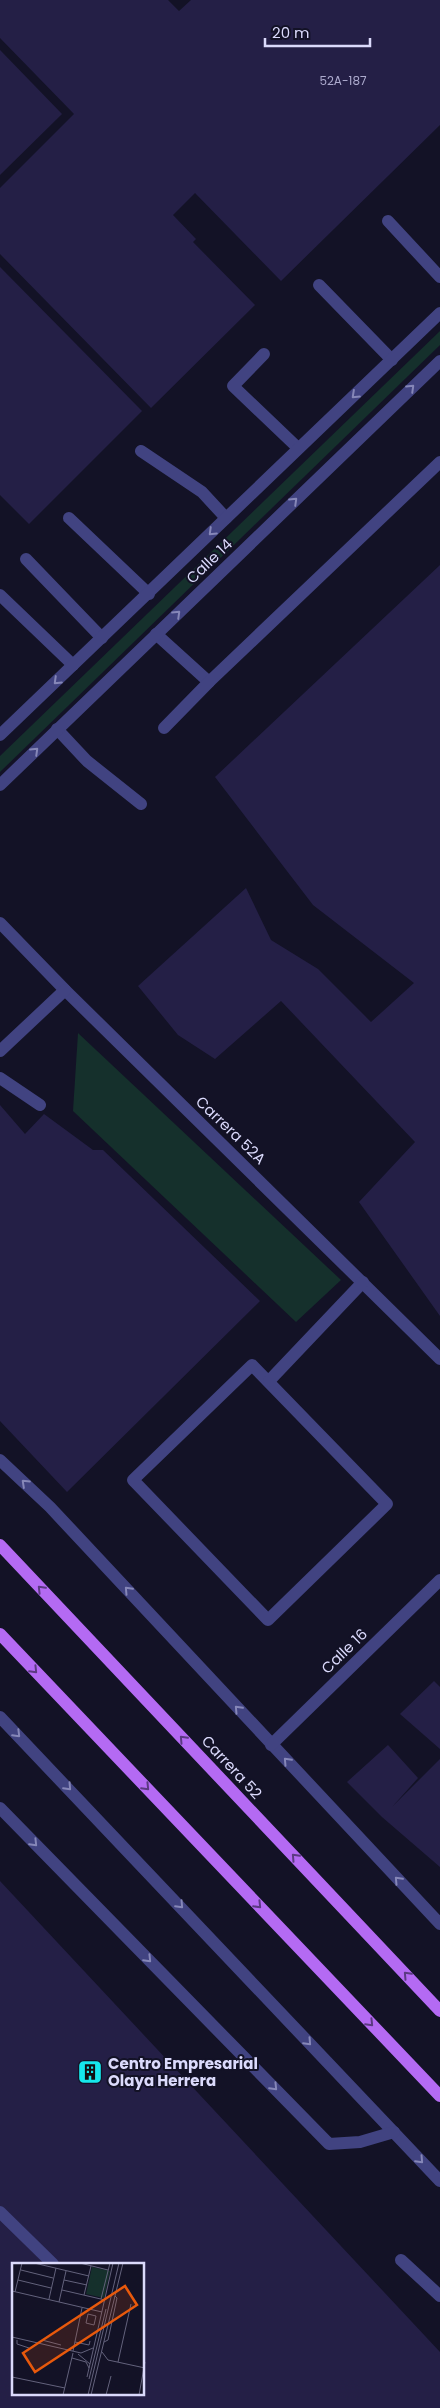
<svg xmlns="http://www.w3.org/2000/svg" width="440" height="2408" viewBox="0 0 440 2408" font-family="Poppins,sans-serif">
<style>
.green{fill:#15302c}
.building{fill:#241f46;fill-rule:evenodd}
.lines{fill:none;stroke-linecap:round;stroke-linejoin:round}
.minor{stroke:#414381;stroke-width:12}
.major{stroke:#b46af3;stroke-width:12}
.oneway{stroke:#8687b8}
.oneway2{stroke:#5b3a82}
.labels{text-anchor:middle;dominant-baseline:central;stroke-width:4;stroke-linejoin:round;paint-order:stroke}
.number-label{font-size:12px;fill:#adabce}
.street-label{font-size:15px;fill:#dbdafc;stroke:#131226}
.poi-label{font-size:15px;font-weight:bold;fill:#dbdafc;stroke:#131226;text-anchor:start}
.inset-road{fill:none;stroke:#63627c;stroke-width:1}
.view{fill:#e8590c;fill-opacity:0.15;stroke:#e8590c;stroke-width:2.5}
.inset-edge{fill:none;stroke:#dbdafc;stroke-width:2.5}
</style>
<rect width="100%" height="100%" fill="#131226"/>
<g class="green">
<polygon points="440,331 440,345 0,772 0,756"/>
<polygon points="78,1033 341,1280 296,1322 73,1111"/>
</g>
<g class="building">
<polygon points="0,0 168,0 179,11 191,0 440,0 440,125 281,281 195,193 173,215 196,239 193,242 255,305 151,408 0,254 0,188 74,114 0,38"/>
<polygon points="0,50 62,114 0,175"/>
<polygon points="0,267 142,411 29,524 0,495"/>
<polygon points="440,565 440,1316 359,1202 415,1142 281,1001 215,1059 178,1035 138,986 246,888 271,940 318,969 371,1022 414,983 313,905 215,777"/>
<polygon points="0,1105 25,1134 44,1114 93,1150 103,1150 260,1301 67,1492 0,1421"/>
<polygon points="434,1681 440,1687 440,1749 400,1714"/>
<polygon points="388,1745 418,1778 392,1807 440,1759 440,1867 382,1817 347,1782"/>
<path d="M0 1881 440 2352V2408H0ZM14 2264H144V2394H14Z"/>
</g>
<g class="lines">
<g class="minor">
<polyline points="388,221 440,277"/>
<polyline points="319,285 392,360"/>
<polyline points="264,354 233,386 298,448"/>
<polyline points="141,451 202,492 226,518"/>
<polyline points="69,518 149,594"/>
<polyline points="26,559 102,638"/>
<polyline points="0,595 73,665"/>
<polyline points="156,634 209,682"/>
<polyline points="164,728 209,682 440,462"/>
<polyline points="57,729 87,761 141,804"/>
<polyline points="0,735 440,313"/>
<polyline points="0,785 440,361"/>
<polyline points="0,923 65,990 440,1359"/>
<polyline points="0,1051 65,990"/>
<polyline points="0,1078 40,1105"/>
<polygon points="252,1365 387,1504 268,1620 133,1480"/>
<polyline points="269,1381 363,1282"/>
<polyline points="0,1460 50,1507 440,1924"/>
<polyline points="0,1717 440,2181"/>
<polyline points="271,1745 440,1580"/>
<polyline points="0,1808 329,2144 360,2142 394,2132"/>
<polyline points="0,2212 53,2264"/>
<polyline points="401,2260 440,2296"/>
</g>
<g class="major">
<polyline points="0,1545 440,2011"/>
<polyline points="0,1634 440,2096"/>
</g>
</g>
<defs><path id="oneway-chevron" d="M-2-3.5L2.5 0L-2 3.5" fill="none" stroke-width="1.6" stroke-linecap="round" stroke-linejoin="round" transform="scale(1.25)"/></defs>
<g class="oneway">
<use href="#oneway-chevron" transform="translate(411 388) rotate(-44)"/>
<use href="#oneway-chevron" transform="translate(355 395) rotate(137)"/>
<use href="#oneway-chevron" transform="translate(294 501) rotate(-44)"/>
<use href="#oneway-chevron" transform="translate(212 532) rotate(136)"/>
<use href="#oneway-chevron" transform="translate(177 614) rotate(-44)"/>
<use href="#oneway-chevron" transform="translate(57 681) rotate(136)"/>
<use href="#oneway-chevron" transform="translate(35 751) rotate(-44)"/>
<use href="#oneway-chevron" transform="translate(25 1483) rotate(-137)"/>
<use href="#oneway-chevron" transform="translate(128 1590) rotate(-133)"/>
<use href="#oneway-chevron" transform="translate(238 1709) rotate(-133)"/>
<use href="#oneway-chevron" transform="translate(17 1734) rotate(45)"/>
<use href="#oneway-chevron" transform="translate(287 1761) rotate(-133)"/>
<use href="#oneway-chevron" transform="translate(68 1787) rotate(47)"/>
<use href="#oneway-chevron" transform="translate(34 1843) rotate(46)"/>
<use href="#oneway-chevron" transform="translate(398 1880) rotate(-133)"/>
<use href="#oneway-chevron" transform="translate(180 1905) rotate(47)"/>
<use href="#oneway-chevron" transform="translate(148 1959) rotate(46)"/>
<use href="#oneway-chevron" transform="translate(308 2042) rotate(47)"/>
<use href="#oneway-chevron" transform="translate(274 2087) rotate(46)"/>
<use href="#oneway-chevron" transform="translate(420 2160) rotate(47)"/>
</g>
<g class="oneway2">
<use href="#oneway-chevron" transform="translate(41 1589) rotate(-134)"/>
<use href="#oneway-chevron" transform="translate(34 1670) rotate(46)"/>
<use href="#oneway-chevron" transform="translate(183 1739) rotate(-133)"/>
<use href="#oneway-chevron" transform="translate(146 1787) rotate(46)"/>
<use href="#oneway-chevron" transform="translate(295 1857) rotate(-133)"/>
<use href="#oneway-chevron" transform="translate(258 1905) rotate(46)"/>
<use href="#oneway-chevron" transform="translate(407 1975) rotate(-133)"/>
<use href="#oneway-chevron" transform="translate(370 2023) rotate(46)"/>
</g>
<defs>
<symbol id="building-square" viewBox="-11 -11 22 22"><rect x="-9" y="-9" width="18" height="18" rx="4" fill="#16e8ec" stroke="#131226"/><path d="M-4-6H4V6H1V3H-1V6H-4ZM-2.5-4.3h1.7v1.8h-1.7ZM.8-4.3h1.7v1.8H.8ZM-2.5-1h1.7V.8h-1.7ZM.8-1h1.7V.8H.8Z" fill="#111"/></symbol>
</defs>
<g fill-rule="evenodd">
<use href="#building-square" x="76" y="2058" width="28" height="28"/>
</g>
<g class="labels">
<g class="number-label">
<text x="343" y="80">52A-187</text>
</g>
<g class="street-label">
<text transform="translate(209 561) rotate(-44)">Calle 14</text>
<text transform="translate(231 1130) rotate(44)">Carrera 52A</text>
<text transform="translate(344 1651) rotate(-44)">Calle 16</text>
<text transform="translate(232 1767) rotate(47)">Carrera 52</text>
</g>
<g class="poi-label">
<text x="108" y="2063">Centro Empresarial<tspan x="108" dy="17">Olaya Herrera</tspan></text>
</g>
</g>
<g transform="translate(12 2263)">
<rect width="132" height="132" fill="#131226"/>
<path d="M80 4 98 8 92 35 74 31Z" fill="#15302c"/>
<path class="inset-road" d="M22 0 77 13M68 0 96 7M9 7 41 15M6 17 39 25M52 17 75 22M50 27 93 37M0 28 90 49M3 29 10 0M72 32 79 3M37 36 44 5M89 36 98 0M47 39 54 8M76 51 84 53 82 62 74 60ZM0 74 69 90 81 85M5 77V81L17 85M30 77 49 82M63 79 77 82 78 78M92 79 96 77 105 35 103 33M61 88 70 45M90 89 96 97 133 105M66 91 78 101M60 95 74 99 77 105M106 99 119 41M0 114 53 125M75 114 101 0M77 116 94 46M51 132 61 90M76 132 107 0M79 132 111 0M94 132 99 113M127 132 133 99"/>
<path class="view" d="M113 23 125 42 23 109 11 90Z"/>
<rect width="132" height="132" class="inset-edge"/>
</g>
<path d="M265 38v8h105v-8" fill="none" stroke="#dbdafc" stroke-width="2.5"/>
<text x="272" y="38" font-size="15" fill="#dbdafc" stroke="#131226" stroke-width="4" paint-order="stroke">20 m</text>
</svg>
